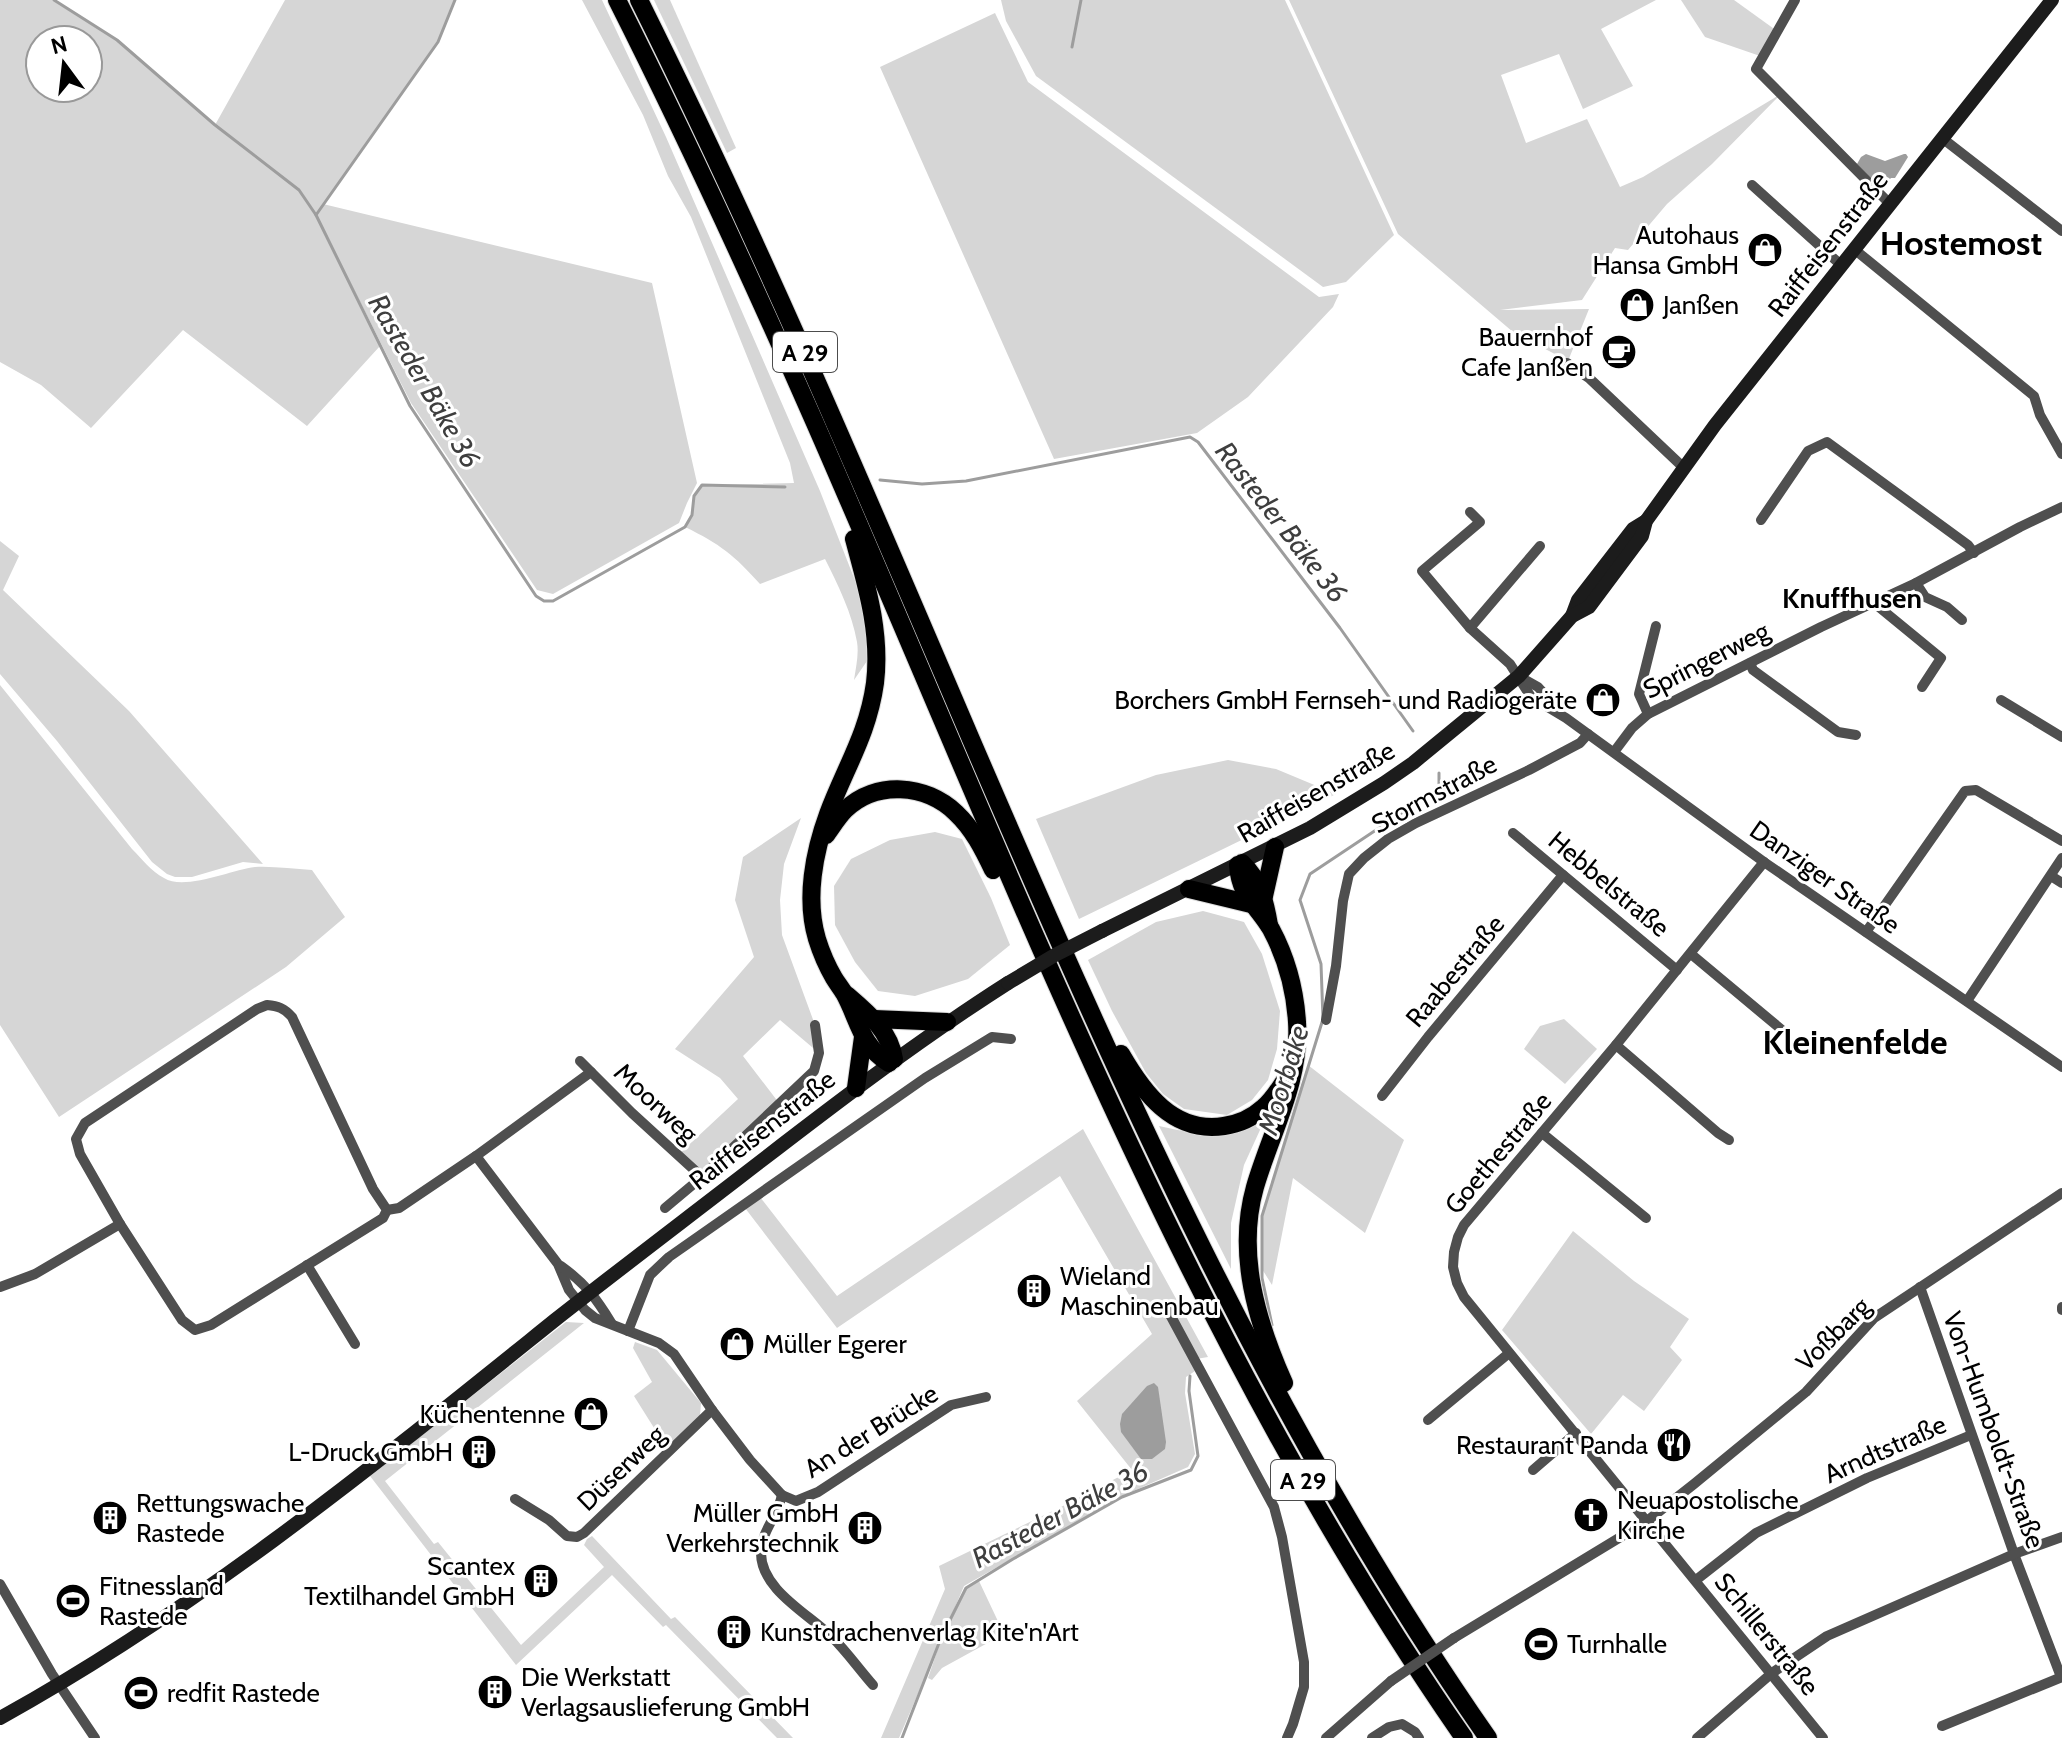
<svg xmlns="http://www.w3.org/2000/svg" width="2062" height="1738" viewBox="0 0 2062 1738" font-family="Cabin,sans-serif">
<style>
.green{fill:#d6d6d6;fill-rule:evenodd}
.water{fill:#9d9d9d}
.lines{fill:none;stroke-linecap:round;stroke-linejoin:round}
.stream{stroke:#9d9d9d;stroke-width:3}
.highway-casing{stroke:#dbdbdb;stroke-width:20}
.street{stroke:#4f4f4f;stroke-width:10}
.secondary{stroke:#1c1c1c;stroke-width:14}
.highway{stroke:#000;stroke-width:18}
.street-bridge{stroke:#4f4f4f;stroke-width:10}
.secondary-bridge{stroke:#1c1c1c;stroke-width:14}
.labels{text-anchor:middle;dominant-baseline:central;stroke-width:6;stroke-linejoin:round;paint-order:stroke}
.shield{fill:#fff;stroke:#4c4c4c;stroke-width:2}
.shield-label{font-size:24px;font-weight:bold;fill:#000}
.poi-label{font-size:26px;fill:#000;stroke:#fff;text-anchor:start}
.street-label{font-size:26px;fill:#000;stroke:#fff}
.water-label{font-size:28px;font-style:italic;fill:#3e3e3e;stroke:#fff}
.neighbourhood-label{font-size:28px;font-weight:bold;fill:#000;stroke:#fff}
.district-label{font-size:34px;font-weight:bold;fill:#000;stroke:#fff}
</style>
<rect width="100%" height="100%" fill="#fff"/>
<g class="green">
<path d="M0 0H54L117 40 215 125 285 0H455L438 42 323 204 652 283 697 483 687 503 679 523 553 594 537 590 411 403 345 272 380 346 307 426 183 330 91 428 41 385 0 362ZM88 40V88H40V40Z"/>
<path d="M582 0H602L666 137 820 491 865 606 867 661 854 680C856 667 859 654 857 642 852 613 838 585 825 559L760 584C734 555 720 544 685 527L692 515 694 496 702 485 794 483 790 463 691 217 668 176 643 115Z"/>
<polygon points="654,0 670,0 736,148 727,153"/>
<polygon points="1001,0 1285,0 1394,235 1346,282 1323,287 1036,76 1006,21"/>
<polygon points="1289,0 1656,0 1601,29 1633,86 1583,109 1559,54 1501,75 1526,143 1587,119 1620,187 1643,177 1781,94 1712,164 1667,204 1628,250 1615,248 1582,300 1500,310 1589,309 1568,361 1513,332 1398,234"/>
<polygon points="1681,0 1734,0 1777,31 1763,57 1705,37"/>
<polygon points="995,13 1028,82 1319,297 1339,294 1333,307 1248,397 1197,433 1054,459 880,67"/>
<polygon points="0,541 19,556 3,590 129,711 263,864 243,862 192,877 175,877 167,874 152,862 57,741 0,674"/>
<path d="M0 685 132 849C142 859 151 871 164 878 184 891 231 870 255 867 273 866 293 869 312 870L345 917 286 967 59 1117 0 1025Z"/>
<polygon points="1228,760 1276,769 1336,794 1079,919 1036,819 1156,775"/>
<polygon points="801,818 784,864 780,900 782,935 815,1025 819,1053 780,1020 743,1056 779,1103 702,1177 678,1155 738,1099 720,1078 675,1049 754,957 735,900 743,857"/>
<polygon points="935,832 962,839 991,898 1010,945 968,979 915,996 878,991 855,962 835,925 834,886 851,859 890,840"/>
<polygon points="1203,911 1244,922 1262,954 1280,1011 1277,1049 1268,1080 1252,1100 1227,1115 1184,1109 1163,1094 1146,1073 1112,1011 1088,960 1156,922"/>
<polygon points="1564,1019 1597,1049 1565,1084 1524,1049 1540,1026"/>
<polygon points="1308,1065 1404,1140 1365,1233 1293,1178 1272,1285 1262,1269 1262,1216"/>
<path d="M1265 1119 1244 1165 1231 1223V1269L1159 1126C1202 1136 1224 1137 1265 1119Z"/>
<polygon points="1083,1129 1208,1357 1190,1360 1195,1371 1186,1377 1185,1393 1195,1454 1188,1467 1122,1496 964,1586 942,1638 967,1588 979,1581 1004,1634 942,1668 932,1680 928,1678 941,1640 899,1738 881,1738 945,1589 939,1566 1067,1504 1132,1470 1077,1401 1152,1334 1060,1176 837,1328 745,1208 760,1197 837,1296"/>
<polygon points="1573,1231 1634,1281 1689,1319 1670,1347 1682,1360 1644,1411 1623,1395 1591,1434 1502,1330"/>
<polygon points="566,1322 584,1323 385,1481 434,1544 438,1542 521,1645 604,1567 584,1545 587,1539 592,1536 671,1619 675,1617 793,1738 777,1738 666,1625 663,1627 612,1575 516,1665 370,1476"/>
<polygon points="635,1342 657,1350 701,1403 700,1416 666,1447 634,1396 652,1382 633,1348"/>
</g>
<g class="water">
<polygon points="1866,154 1885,161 1904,154 1906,154 1908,157 1895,178 1891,178 1884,185 1879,186 1857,164 1861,157"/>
<polygon points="1154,1383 1158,1387 1166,1442 1165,1449 1152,1459 1141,1459 1121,1432 1120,1424 1122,1414 1147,1386"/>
</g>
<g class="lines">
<g class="stream">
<polyline points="54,0 117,40 215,125 299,190 316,215 410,406 536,596 544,601 553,601 685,527 692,515 694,496 702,485 785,487"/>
<polyline points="1072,47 1081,0"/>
<polyline points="316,215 438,42 455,0"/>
<polyline points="880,480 922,484 966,481 1190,437 1198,442 1340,628 1413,731"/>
<polyline points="1272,1325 1262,1278 1262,1216 1323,1019 1321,964 1300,900 1310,874 1439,788 1439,773"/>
<polyline points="902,1738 941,1638 966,1588 1013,1559 1122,1497 1191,1470 1198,1456 1189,1391 1190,1376"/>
</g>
<defs>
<g id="highway">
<path d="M617 0C687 139 752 280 815 423 1011 871 1183 1334 1464 1738"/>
<path d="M639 0C759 241 864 489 970 737 1119 1083 1272 1428 1488 1738"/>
<path d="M854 539C867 587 881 633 875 683 868 734 845 768 828 814 814 852 805 899 817 939 821 952 827 966 834 978 837 983 841 988 844 993 859 1020 860 1045 889 1063"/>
<path d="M826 835C832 827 838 817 845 810 876 780 926 784 956 813 973 829 983 849 993 870"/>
<path d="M1242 863C1260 880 1265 901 1269 925"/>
<path d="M1238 865C1240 897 1257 905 1271 929 1286 957 1295 990 1297 1022 1301 1081 1271 1132 1255 1187 1236 1254 1257 1322 1284 1383"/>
<polyline points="1189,889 1251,904"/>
<polyline points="1264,896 1275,847"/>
<path d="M847 995C868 1013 890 1031 894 1059"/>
<polyline points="874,1019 947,1022"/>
<path d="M1121 1054C1143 1092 1173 1134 1224 1126 1238 1124 1252 1118 1263 1108 1274 1099 1281 1086 1289 1074"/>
<polyline points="856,1088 863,1037"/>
</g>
</defs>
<use href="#highway" class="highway-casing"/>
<g class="street">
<polyline points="1795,0 1756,69 1890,204"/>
<polyline points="1942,138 2062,231"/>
<polyline points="1752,185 1841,265"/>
<polyline points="1854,249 2034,396 2040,415 2062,454"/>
<polyline points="1567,363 1589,378 1684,468"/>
<polyline points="1470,512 1480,522 1422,571 1470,628 1510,664 1531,697 1566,718 1764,862 2062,1067"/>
<polyline points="1761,520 1808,451 1827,442 1968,545 1974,553"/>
<polyline points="1916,583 1925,597 1947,607 1962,620"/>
<polyline points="1874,603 1941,658 1922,687"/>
<polyline points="1470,628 1540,546"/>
<polyline points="1750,663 1753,670 1838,732 1856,735"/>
<polyline points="1520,677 1538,687 1559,710"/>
<polyline points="2001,700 2062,737"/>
<polyline points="1648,714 1639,694 1656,626"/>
<polyline points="1614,752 1632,728 1648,714 1821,627 1916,583 2020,527 2062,507"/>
<polyline points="1513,833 1677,970"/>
<polyline points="1764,862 1616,1045 1464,1225 1458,1237 1454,1252 1453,1267 1457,1283 1464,1297 1823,1738"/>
<polyline points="2051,876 2062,883"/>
<polyline points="1866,932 1965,791 1976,790 2062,841"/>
<polyline points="1691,954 1782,1030"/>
<polyline points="1967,1001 2062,858"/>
<path d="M267 1005C278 1006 284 1008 292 1017L373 1189 387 1210 383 1218 211 1325 195 1330 182 1320 120 1224 80 1154 76 1139 85 1123 257 1009Z"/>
<polyline points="1326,1020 1336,966 1343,901 1349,874 1364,858 1388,839 1416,823 1529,770 1580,743 1588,734"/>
<polyline points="1616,1045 1718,1133 1729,1140"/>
<polyline points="580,1061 632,1113 702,1177"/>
<polyline points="1382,1096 1428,1037 1563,875"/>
<polyline points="1542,1133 1646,1218"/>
<polyline points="476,1156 558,1264 569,1290 585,1310 595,1318 659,1343 674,1354 712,1410 750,1460 782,1495 796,1501 818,1492 951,1405 986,1397"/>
<polyline points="665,1208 702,1177 814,1071 819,1053 815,1025"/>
<polyline points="387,1210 399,1208 476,1156 591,1072"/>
<polyline points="307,1265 355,1344"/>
<path d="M561 1266C586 1284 596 1298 612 1324"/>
<polyline points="0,1287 35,1274 120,1224"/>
<polyline points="1920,1287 2014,1554 2061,1677"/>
<polyline points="2062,1307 2062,1310"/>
<polyline points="1167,1309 1274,1507 1282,1537 1304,1662 1304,1687 1293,1724 1287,1738"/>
<polyline points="628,1331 650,1275 669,1257 925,1078 992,1037 1011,1039"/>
<polyline points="1428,1420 1508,1354"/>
<polyline points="1533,1470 1576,1433"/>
<path d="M782 1495C778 1516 761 1531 761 1553 761 1590 809 1614 832 1637 847 1652 859 1669 873 1685"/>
<polyline points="515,1499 549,1520 567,1536 577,1537 584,1533 712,1410"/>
<polyline points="1696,1580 1756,1533 1867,1478 1971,1435"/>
<polyline points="0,1584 52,1674 95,1738"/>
<polyline points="1454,1638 1647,1521 1694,1484 1806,1392 1874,1318 2062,1193"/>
<polyline points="1942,1726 2062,1677"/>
<polyline points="1326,1738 1391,1681"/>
<polyline points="1372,1738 1389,1727 1402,1724 1415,1732 1419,1738"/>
<polyline points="1697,1738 1772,1673 1827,1636 2014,1554 2062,1537"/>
</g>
<g class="secondary">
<polyline points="1572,616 1578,600 1633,529 1646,521"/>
<polyline points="1102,931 1310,828 1384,783 1413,763 1519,676 1572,616 1589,607 1642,536 1646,521 1715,425 2052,0"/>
<path d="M0 1718C201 1607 377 1463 555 1320 616 1272 678 1225 739 1178 827 1110 914 1043 1008 983"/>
</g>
<use href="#highway" class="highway"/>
<polyline class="street-bridge" points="1391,1681 1454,1638"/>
<polyline class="secondary-bridge" points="1008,983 1055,955 1102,931"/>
</g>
<defs>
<symbol id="shop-disc" viewBox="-11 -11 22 22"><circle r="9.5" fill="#000" stroke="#fff"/><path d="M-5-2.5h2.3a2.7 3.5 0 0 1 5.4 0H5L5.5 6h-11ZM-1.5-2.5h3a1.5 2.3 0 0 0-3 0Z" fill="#fff"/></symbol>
<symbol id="cafe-disc" viewBox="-11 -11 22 22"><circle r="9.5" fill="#000" stroke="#fff"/><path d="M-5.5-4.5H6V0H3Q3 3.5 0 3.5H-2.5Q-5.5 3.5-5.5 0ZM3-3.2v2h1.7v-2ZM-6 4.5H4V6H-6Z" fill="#fff"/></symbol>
<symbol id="building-disc" viewBox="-11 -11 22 22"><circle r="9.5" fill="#000" stroke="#fff"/><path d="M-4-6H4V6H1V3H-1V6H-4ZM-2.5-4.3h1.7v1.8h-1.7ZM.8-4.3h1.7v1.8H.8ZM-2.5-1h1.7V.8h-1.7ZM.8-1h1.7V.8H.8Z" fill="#fff"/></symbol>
<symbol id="restaurant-disc" viewBox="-11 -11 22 22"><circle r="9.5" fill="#000" stroke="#fff"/><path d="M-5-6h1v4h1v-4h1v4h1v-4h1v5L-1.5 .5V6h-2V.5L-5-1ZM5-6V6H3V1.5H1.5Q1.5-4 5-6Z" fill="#fff"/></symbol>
<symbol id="church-disc" viewBox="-11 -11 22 22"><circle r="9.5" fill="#000" stroke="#fff"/><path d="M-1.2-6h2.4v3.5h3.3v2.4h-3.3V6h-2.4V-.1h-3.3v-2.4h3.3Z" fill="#fff"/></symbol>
<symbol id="stadium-disc" viewBox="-11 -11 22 22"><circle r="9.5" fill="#000" stroke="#fff"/><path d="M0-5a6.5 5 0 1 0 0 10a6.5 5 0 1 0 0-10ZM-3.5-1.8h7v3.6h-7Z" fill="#fff"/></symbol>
</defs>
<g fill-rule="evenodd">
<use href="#shop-disc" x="1745" y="230" width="40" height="40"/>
<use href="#shop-disc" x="1617" y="285" width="40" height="40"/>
<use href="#cafe-disc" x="1599" y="332" width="40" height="40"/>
<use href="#shop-disc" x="1583" y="680" width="40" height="40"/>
<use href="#building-disc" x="1014" y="1271" width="40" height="40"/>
<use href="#shop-disc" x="717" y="1324" width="40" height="40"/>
<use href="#shop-disc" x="571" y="1394" width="40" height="40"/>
<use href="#restaurant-disc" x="1654" y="1425" width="40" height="40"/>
<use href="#building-disc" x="459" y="1432" width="40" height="40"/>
<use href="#church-disc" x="1571" y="1495" width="40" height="40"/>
<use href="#building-disc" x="90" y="1498" width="40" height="40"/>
<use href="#building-disc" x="845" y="1508" width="40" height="40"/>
<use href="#building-disc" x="521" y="1561" width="40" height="40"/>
<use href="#stadium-disc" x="53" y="1581" width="40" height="40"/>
<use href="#building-disc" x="714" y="1612" width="40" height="40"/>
<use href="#stadium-disc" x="1521" y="1624" width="40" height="40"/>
<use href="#building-disc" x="475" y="1672" width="40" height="40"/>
<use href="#stadium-disc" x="121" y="1673" width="40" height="40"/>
</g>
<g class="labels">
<g class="shield">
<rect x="773" y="332" width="64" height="40" rx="6"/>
<rect x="1271" y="1460" width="64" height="40" rx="6"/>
</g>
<g class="shield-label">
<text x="805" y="352">A 29</text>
<text x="1303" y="1480">A 29</text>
</g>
<g class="poi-label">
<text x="1739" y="235" text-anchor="end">Autohaus<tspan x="1739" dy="30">Hansa GmbH</tspan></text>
<text x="1663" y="305">Janßen</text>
<text x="1593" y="337" text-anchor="end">Bauernhof<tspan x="1593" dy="30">Cafe Janßen</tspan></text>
<text x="1577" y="700" text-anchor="end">Borchers GmbH Fernseh- und Radiogeräte</text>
<text x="1060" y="1276">Wieland<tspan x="1060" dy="30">Maschinenbau</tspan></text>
<text x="763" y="1344">Müller Egerer</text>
<text x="565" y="1414" text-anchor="end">Küchentenne</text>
<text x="1648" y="1445" text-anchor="end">Restaurant Panda</text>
<text x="453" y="1452" text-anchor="end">L-Druck GmbH</text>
<text x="1617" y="1500">Neuapostolische<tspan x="1617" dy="30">Kirche</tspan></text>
<text x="136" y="1503">Rettungswache<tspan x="136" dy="30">Rastede</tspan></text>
<text x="839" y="1513" text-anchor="end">Müller GmbH<tspan x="839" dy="30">Verkehrstechnik</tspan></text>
<text x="515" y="1566" text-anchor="end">Scantex<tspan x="515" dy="30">Textilhandel GmbH</tspan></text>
<text x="99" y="1586">Fitnessland<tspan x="99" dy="30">Rastede</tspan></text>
<text x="760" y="1632">Kunstdrachenverlag Kite'n'Art</text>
<text x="1567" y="1644">Turnhalle</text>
<text x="521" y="1677">Die Werkstatt<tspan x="521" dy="30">Verlagsauslieferung GmbH</tspan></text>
<text x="167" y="1693">redfit Rastede</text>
</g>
<g class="street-label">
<text transform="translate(1828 244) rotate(-52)">Raiffeisenstraße</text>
<text transform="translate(1706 660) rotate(-27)">Springerweg</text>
<text transform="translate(1316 792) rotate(-30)">Raiffeisenstraße</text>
<text transform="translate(1434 794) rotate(-28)">Stormstraße</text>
<text transform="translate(1825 877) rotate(35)">Danziger Straße</text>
<text transform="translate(1609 884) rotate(40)">Hebbelstraße</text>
<text transform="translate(1455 971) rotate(-50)">Raabestraße</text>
<text transform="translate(656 1103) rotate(43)">Moorweg</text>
<text transform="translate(762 1130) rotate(-38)">Raiffeisenstraße</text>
<text transform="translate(1498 1153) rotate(-50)">Goethestraße</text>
<text transform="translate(1833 1334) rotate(-45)">Voßbarg</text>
<text transform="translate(1994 1430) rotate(70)">Von-Humboldt-Straße</text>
<text transform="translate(871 1431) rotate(-32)">An der Brücke</text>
<text transform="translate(1885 1449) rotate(-24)">Arndtstraße</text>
<text transform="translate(621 1468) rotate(-44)">Düserweg</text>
<text transform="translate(1767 1634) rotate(51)">Schillerstraße</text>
</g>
<g class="water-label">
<text transform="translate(425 381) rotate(60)">Rasteder Bäke 36</text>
<text transform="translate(1282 522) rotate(52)">Rasteder Bäke 36</text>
<text transform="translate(1283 1080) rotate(-73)">Moorbäke</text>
<text transform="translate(1060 1514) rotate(-28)">Rasteder Bäke 36</text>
</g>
<g class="neighbourhood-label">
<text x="1852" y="598">Knuffhusen</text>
</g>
<g class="district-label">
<text x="1961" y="243">Hostemost</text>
<text x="1855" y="1042">Kleinenfelde</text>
</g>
</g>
<g transform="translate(64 64) rotate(345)"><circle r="38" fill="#ffffff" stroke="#999999" stroke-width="2"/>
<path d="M0-6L14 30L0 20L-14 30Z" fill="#000000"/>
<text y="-12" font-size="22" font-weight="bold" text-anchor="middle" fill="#000000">N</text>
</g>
</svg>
